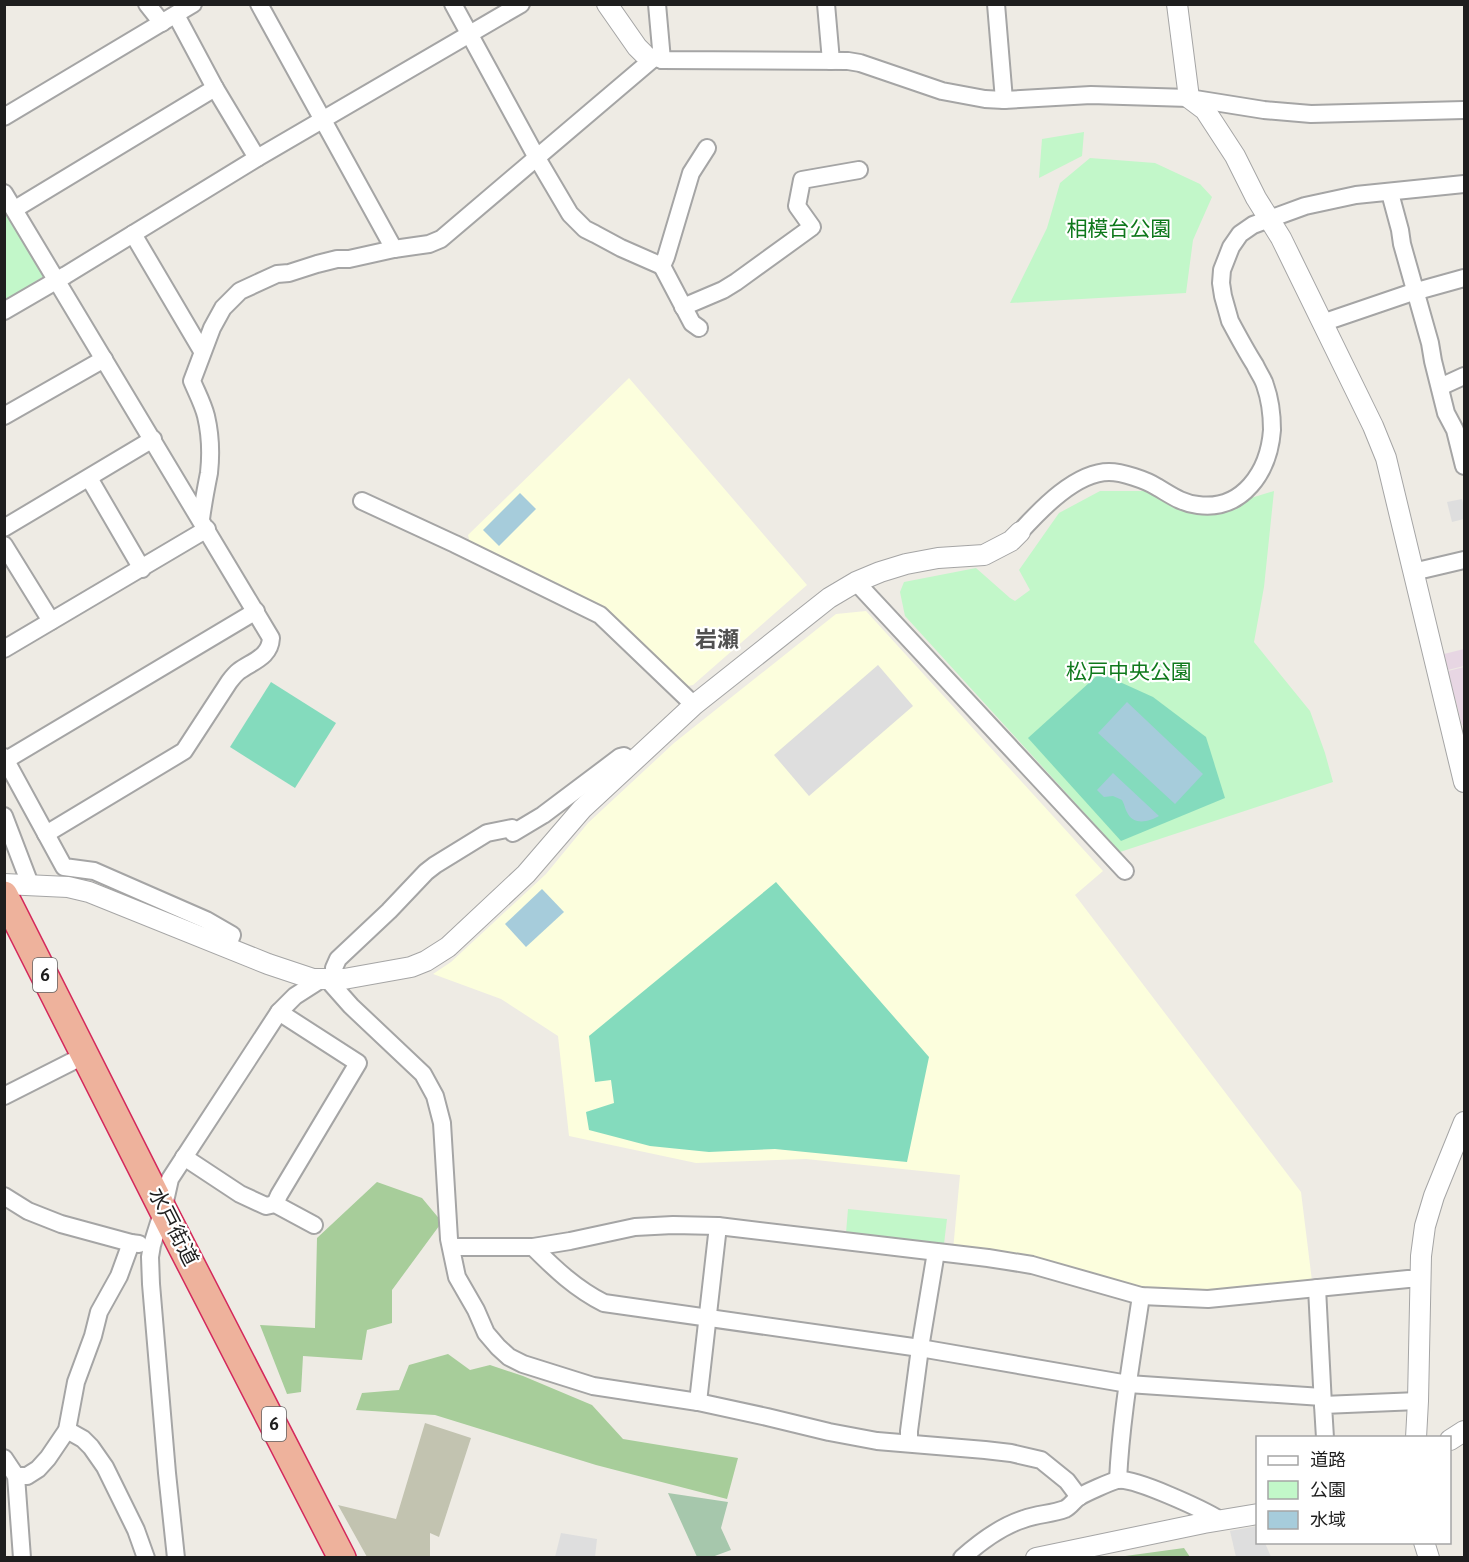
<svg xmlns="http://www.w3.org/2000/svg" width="1469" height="1562" viewBox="0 0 1469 1562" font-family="'Alegreya Sans','Noto Sans JP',sans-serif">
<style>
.industrial{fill:#e7d6e3}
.education{fill:#fcfedd}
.construction{fill:#c2c3b0}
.forest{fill:#a7cd9a}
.cemetery{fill:#a6c7ac}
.park{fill:#c2f7c9}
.pitch{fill:#84dbbd}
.parking{fill:#dedede}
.water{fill:#a6ccdb}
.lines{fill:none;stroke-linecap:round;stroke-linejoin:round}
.minor-casing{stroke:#a5a5a5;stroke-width:20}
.tertiary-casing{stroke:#a5a5a5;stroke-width:22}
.trunk-casing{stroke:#d4295c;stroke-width:30}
.minor{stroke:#fff;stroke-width:16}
.tertiary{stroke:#fff;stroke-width:20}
.trunk{stroke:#eeb29c;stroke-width:27}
.labels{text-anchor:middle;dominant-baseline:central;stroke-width:4.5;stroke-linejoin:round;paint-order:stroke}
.shield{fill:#fff;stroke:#626262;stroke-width:1.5}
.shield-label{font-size:20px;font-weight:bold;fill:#1e1e1e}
.park-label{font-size:21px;fill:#0f791c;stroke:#fff}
.street-label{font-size:21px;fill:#1e1e1e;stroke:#fff}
.neighbourhood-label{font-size:22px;font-weight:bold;fill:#515151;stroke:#fff}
</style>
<rect width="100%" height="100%" fill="#eeebe4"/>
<g class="industrial">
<polygon points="1464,649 1464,666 1448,670 1444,654"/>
<polygon points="1464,667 1464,725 1462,725 1448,671"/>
</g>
<g class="education">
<polygon points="629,378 807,585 693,685 683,687 598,606 470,543 468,535"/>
<polygon points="866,611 1103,871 1075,895 1301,1192 1312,1281 1213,1294 1140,1287 953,1250 960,1175 806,1159 696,1163 569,1136 558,1036 501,999 433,974 451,962 546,874 588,823 674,743 836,614"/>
</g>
<polygon class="construction" points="425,1423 471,1438 439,1537 430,1533 430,1557 367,1557 338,1505 396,1519"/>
<g class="forest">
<polygon points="377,1182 422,1198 442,1222 392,1290 392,1323 367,1330 362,1360 303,1356 301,1392 287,1394 260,1325 315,1328 317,1238"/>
<polygon points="448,1354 470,1370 490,1365 523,1376 592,1405 623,1439 738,1458 727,1499 596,1465 435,1415 356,1410 362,1393 399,1390 409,1365"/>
<polygon points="1184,1548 1190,1557 1118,1557"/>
</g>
<polygon class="cemetery" points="668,1493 728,1502 721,1528 731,1550 712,1557 697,1557"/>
<g class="park">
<polygon points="1084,132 1082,156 1039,178 1042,139"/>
<polygon points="1090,158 1155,163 1200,184 1212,197 1193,240 1186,293 1010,303 1047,228 1060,183"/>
<polygon points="4,211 44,276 5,301 4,301"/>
<polygon points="1100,491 1152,491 1209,511 1274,491 1264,587 1254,642 1310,711 1325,753 1333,782 1120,852 905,616 900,592 904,582 976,568 1010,598 1015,601 1030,590 1019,570 1059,513"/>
<polygon points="848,1209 947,1219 944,1244 846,1233"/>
</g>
<g class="pitch">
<polygon points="1100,673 1153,697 1206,737 1225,798 1121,841 1028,738"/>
<polygon points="271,682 336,723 295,788 230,747"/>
<polygon points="776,882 929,1057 907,1162 775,1149 709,1152 650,1146 589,1130 586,1112 614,1103 611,1080 595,1082 589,1036"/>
</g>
<g class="parking">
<polygon points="1462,499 1464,507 1464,519 1452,522 1447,502"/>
<polygon points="878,665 913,706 809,796 774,755"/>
<polygon points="1257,1526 1258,1542 1265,1543 1271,1557 1236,1557 1230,1531"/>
<polygon points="561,1533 597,1539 595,1557 555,1557"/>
</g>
<g class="water">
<polygon points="520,493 536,509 499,546 483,530"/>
<polygon points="1127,702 1203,774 1175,804 1098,733"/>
<path d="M1113 773 1159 816C1150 821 1135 826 1128 814 1125 810 1125 805 1122 800L1113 796 1104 797 1097 790Z"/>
<polygon points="542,889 564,912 526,947 505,924"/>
</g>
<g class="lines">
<defs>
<g id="minor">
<polyline points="147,4 162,23"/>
<polyline points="259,4 394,249"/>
<polyline points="453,4 537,158 570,214 585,229 595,234 621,248 662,266 666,257 691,173 707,148"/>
<polyline points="657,4 662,60"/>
<polyline points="826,4 831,61"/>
<polyline points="996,4 1004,100"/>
<polyline points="176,15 215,88 257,158"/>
<polyline points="644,54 662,60 848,61 860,63 942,91 985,99 1004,100 1091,95 1189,98 1264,110 1311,114 1464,110"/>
<polyline points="4,117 193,4"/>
<path d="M4 193 271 638C270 657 253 661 239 671 235 674 232 678 229 682L184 751 46 834"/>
<polyline points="1390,193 1400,230 1402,244 1430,343 1433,361 1446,413 1455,430 1464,466"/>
<polyline points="15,209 215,88"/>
<polyline points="133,234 202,351"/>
<polyline points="662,266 692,323 699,328"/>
<polyline points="683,307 723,290 736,282 812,227 797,206 802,180 859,170"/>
<polyline points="4,311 66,275 257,158 521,4"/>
<polyline points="1322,323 1410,293 1464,278"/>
<polyline points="1440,387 1464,376"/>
<polyline points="4,416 104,359"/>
<polyline points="89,478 142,569"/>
<polyline points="362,501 455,544 600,615 694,705"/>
<path d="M201 519C203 504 206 488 209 473 211 455 210 433 206 416 203 404 197 393 192 381L212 328 223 308 240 291 277 274 289 273 317 264 337 259H349L394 249 429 244 441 239 654 58"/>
<polyline points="4,528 153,439"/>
<path d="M1020 532C1041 509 1076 472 1109 472 1122 472 1146 480 1157 487 1171 495 1181 503 1198 505 1243 511 1269 471 1272 430 1272 416 1270 399 1265 385 1263 378 1258 372 1255 365 1246 351 1238 336 1230 321L1223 296 1221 283 1222 270 1231 247 1240 234 1253 225 1305 206 1356 195 1464 184"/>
<polyline points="4,545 51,621"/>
<polyline points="1413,572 1464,560"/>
<polyline points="856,582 1125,871"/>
<polyline points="4,649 207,529"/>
<polyline points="4,757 64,867 94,871 206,920 232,935 227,948"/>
<polyline points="6,760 256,611"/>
<polyline points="4,816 30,884"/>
<polyline points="513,833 543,815 620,757 624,756 632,762"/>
<polyline points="328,980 351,1006 423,1074 435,1096 442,1123 449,1239 457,1277 476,1310 486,1333 498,1347 509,1357 523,1364 593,1386 698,1402 767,1417 829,1432 877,1441 985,1450 1011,1453 1041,1460 1067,1481 1079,1497"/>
<polyline points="335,980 334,968 338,959 389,911 426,872 435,865 487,833 512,828"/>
<polyline points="4,1096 85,1055"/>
<polyline points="184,1157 240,1194 266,1206 275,1204 314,1225"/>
<polyline points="4,1196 28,1211 61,1224 131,1243 139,1244"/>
<polyline points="275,1204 279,1195 358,1063 279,1012"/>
<polyline points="452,1247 533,1247 570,1241 635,1227 673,1225 718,1226 988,1258 1032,1265 1141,1296 1208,1299 1408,1279 1420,1279"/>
<path d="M533 1247C555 1269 576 1289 604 1303L920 1348 1128 1384 1322 1397"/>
<polyline points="1317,1288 1323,1405"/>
<polyline points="698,1402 718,1226"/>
<polyline points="67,1430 83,1439 91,1447 105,1467 136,1530 146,1558"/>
<polyline points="1325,1438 1323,1405 1418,1401"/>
<polyline points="909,1443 909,1431 920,1348 936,1252"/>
<polyline points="4,1458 16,1476 22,1558"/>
<polyline points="16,1476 27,1476 38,1469 48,1458 67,1430 76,1382 93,1336 99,1312 119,1276 131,1243"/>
<path d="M1118 1480C1121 1418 1132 1357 1141 1296"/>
<polyline points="176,1558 167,1473 151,1284 150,1257 152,1245 163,1210 170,1179 279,1012 295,996 320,980"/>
<path d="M962 1558C980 1542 1001 1526 1024 1519 1037 1514 1052 1514 1065 1509 1071 1506 1074 1500 1079 1497 1085 1493 1110 1482 1117 1480 1134 1477 1204 1510 1220 1520"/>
</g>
<g id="tertiary">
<polyline points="607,4 637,47 644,54"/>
<polyline points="1177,4 1189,98 1205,110 1235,156 1256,198 1281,238 1373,426 1386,458 1464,782"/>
<polyline points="4,884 68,887 89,892 268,964 313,979 344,979 411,967 426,961 448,947 526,874 582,809 694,705 829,598 856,582 880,572 906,564 938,558 984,555 1011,541 1020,532"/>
<polyline points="1416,1438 1418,1401 1421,1256 1425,1226 1434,1196 1464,1122"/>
<polyline points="1450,1440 1464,1431"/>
<polyline points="1424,1542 1429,1558"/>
<polyline points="1036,1558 1204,1523 1258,1514"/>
</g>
<polyline id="trunk" points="4,895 163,1210 342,1558"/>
</defs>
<use href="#minor" class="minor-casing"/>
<use href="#tertiary" class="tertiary-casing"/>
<use href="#trunk" class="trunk-casing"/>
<use href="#minor" class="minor"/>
<use href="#tertiary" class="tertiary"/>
<use href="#trunk" class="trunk"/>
</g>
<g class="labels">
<g class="shield">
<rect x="33" y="958" width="24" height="34" rx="4.5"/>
<rect x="262" y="1407" width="24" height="34" rx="4.5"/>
</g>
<g class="shield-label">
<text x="45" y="975">6</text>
<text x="274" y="1424">6</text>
</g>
<g class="park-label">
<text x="1119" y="229">相模台公園</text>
<text x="1129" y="672">松戸中央公園</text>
</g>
<g class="street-label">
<text transform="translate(173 1227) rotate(63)">水戸街道</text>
</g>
<g class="neighbourhood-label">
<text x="717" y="640">岩瀬</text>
</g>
</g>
<rect width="1469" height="1562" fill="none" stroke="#1e1e1e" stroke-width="12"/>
<rect x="1256" y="1436" width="195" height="108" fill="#ffffff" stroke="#a5a5a5" stroke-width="1.5"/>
<rect x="1268" y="1456" width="30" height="9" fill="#ffffff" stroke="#a5a5a5" stroke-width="1.5"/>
<text x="1310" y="1466" font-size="18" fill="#1e1e1e">道路</text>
<rect x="1268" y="1481" width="30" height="18" fill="#c2f7c9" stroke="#a5a5a5" stroke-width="1.5"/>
<text x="1310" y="1496" font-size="18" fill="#1e1e1e">公園</text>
<rect x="1268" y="1511" width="30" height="18" fill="#a6ccdb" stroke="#a5a5a5" stroke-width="1.5"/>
<text x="1310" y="1526" font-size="18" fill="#1e1e1e">水域</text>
</svg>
